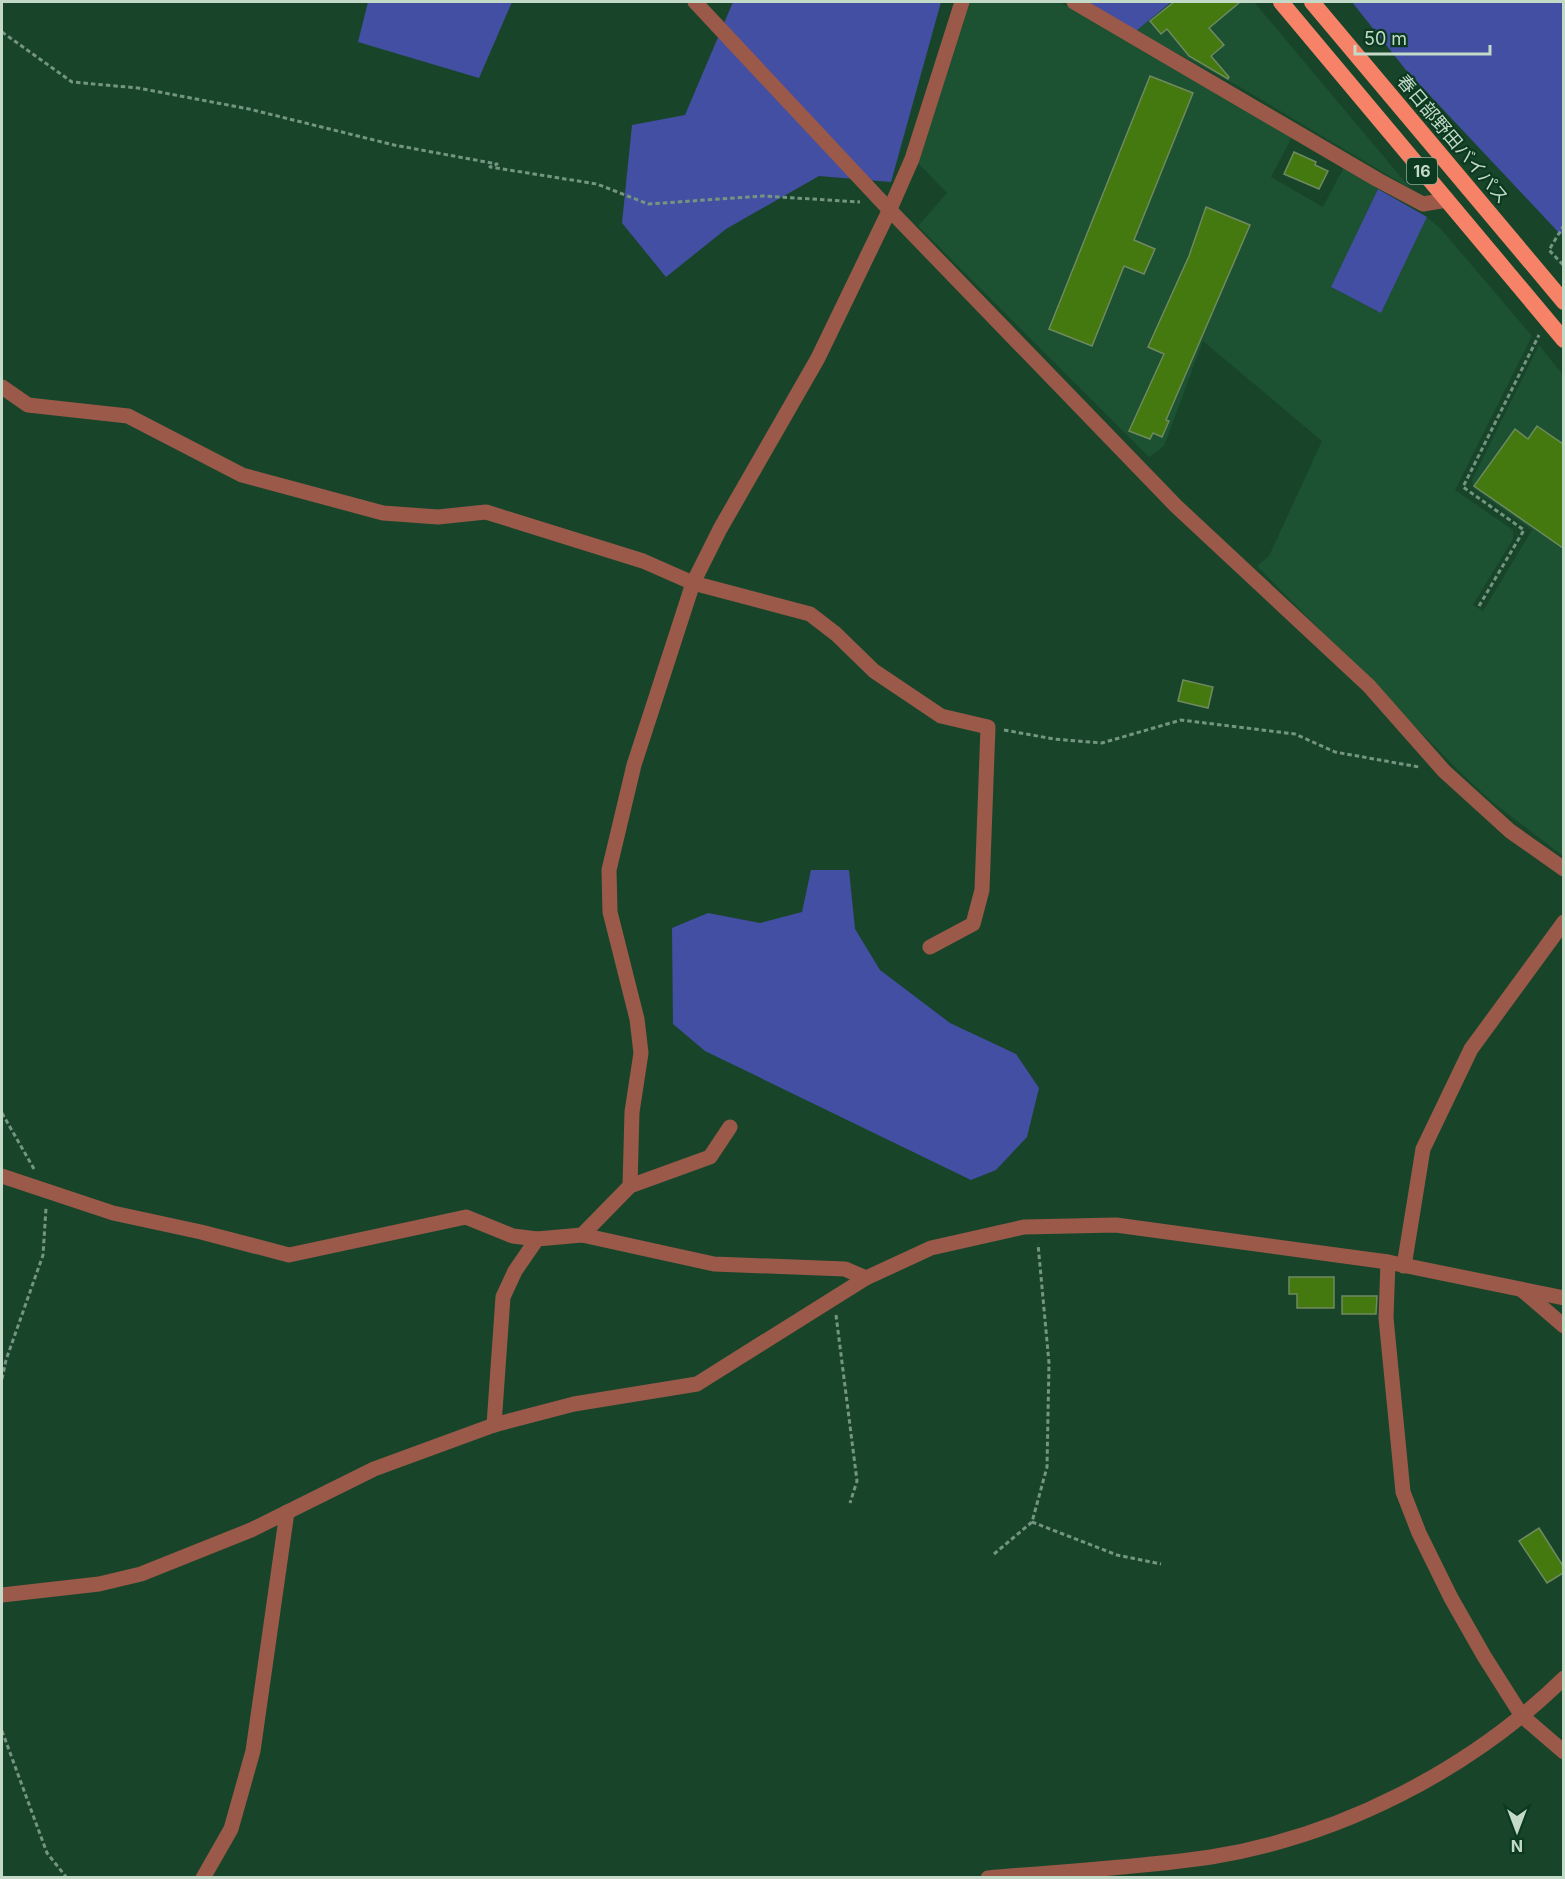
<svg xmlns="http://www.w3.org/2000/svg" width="1565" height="1879" viewBox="0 0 1565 1879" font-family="Inter,'Noto Sans JP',sans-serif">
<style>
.built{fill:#1c5131}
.green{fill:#434fa2}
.building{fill:#43790f;stroke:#6f8960;stroke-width:1.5}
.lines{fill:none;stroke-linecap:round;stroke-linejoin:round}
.path{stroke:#749580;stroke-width:3;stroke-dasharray:4.5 3;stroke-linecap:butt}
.minor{stroke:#9b5949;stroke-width:15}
.tertiary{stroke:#9b5949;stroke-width:15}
.trunk{stroke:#f68268;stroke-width:16}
.labels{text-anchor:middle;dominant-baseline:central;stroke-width:4.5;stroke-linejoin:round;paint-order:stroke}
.shield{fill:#0c3a20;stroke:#8caa96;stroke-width:1.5}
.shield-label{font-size:16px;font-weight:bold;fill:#c3dac9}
.street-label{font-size:18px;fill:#c3dac9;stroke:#0c3a20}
</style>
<rect width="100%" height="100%" fill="#18452a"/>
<g class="built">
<polygon points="970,2 1060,2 1292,137 1271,177 1323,207 1344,167 1378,189 1332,288 1381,313 1427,217 1441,229 1532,336 1455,490 1513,530 1513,539 1473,605 1483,611 1532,530 1473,488 1472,480 1539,345 1563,375 1563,856 1491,801 1458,770 1257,566 1269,556 1322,441 1203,341 1164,446 1149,457 918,226 947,193 918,163"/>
<polygon points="1171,2 1254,2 1411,189 1240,87 1136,31"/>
</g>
<g class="green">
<polygon points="368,2 512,2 479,78 358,42"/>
<polygon points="733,2 941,2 891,182 819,176 726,229 666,277 622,223 632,125 685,115"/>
<polygon points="1087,2 1171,2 1136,31"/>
<polygon points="1352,2 1563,2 1564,229 1561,235 1406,70"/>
<polygon points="1378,189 1427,217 1381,313 1331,287"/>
<polygon points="811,870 849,870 855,929 880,970 950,1023 1016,1054 1039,1088 1027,1137 996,1170 971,1180 705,1051 673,1024 672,928 708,913 760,923 802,912"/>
</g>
<g class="building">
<polygon points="1174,2 1240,2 1209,28 1224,45 1211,56 1229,77 1228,79 1189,56 1167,29 1161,34 1150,21"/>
<polygon points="1150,76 1193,93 1134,240 1155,249 1144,274 1124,266 1092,346 1049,329"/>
<polygon points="1294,152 1316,162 1315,165 1328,171 1319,189 1284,174"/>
<polygon points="1206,207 1250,225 1166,420 1169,421 1162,437 1153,433 1150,439 1129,431 1164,354 1148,347 1189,256"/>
<polygon points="1537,426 1563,444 1563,548 1474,486 1515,429 1528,439"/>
<polygon points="1183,680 1213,687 1208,708 1178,701"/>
<polygon points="1289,1277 1334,1277 1334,1308 1297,1308 1297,1294 1289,1294"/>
<polygon points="1342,1296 1377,1296 1376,1314 1342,1314"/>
<polygon points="1539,1528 1563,1566 1563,1573 1547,1583 1519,1541"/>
</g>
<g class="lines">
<g class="path">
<polyline points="2,32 72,82 138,88 249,109 394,145 497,164 490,167 597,184 648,204 763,196 860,202"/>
<polyline points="1564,225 1549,250 1564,266"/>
<polyline points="1479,606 1524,530 1463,487 1539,335"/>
<polyline points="1004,730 1054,739 1102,743 1181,720 1295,734 1335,752 1419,767"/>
<polyline points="2,1113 34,1169"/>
<polyline points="836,1315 857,1481 850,1503"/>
<polyline points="2,1379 6,1360 43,1255 46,1208"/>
<polyline points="1032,1522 1117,1555 1161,1564"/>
<polyline points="994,1554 1032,1522 1047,1467 1049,1363 1038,1244"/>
<polyline points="2,1731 47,1853 67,1878"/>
</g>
<g class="minor">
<polyline points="1074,2 1378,180 1423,204 1447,200"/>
<polyline points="2,387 28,405 128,416 242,475 383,513 438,517 486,512 643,561 693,583 810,614 836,634 874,671 941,716 988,727 982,890 973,924 930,947"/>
<polyline points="2,1176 113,1213 201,1232 289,1255 466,1217 513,1236 537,1239"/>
<polyline points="630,1186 632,1112 641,1053 637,1019 610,912 609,870 634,765 693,583 720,529 818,358 890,209 912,159 962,2"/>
<polyline points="582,1235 714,1264 845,1269 866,1278"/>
<polyline points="1388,1262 1386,1318 1403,1492 1419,1533 1451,1598 1484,1656 1522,1716 1564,1752"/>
<polyline points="1404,1266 1423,1149 1471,1049 1564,922"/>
<polyline points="1522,1290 1564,1326"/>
<polyline points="494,1425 503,1297 515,1271 537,1239 582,1235 630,1186 710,1157 730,1127"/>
<polyline points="203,1878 231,1829 253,1751 287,1512"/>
</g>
<g class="tertiary">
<polyline points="695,2 883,203 1176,506 1369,686 1444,771 1510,831 1564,869"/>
<polyline points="2,1595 99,1584 141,1574 251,1530 374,1469 494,1425 574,1404 697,1384 866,1278 931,1248 1024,1227 1116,1225 1388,1262 1564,1298"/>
<path d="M988 1878C1062 1871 1137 1868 1211 1857 1341 1836 1470 1770 1564 1678"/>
</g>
<g class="trunk">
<polyline points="1281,2 1564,340"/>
<polyline points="1312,2 1564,302"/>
</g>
</g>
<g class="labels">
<rect class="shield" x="1407" y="158" width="30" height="26" rx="4.5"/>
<g class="shield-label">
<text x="1422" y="171">16</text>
</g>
<g class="street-label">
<text transform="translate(1453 139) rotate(50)">春日部野田バイパス</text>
</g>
</g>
<rect width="1565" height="1879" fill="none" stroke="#c3dac9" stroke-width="6"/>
<g transform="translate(1517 1831) rotate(180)" stroke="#0c3a20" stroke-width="4.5" paint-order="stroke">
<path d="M0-4.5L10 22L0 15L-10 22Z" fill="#c3dac9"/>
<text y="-9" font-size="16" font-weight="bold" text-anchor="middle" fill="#c3dac9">N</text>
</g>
<path d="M1355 45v9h135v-9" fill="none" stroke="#c3dac9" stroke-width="3"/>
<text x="1364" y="45" font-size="18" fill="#c3dac9" stroke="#0c3a20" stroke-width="4.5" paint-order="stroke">50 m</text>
</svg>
